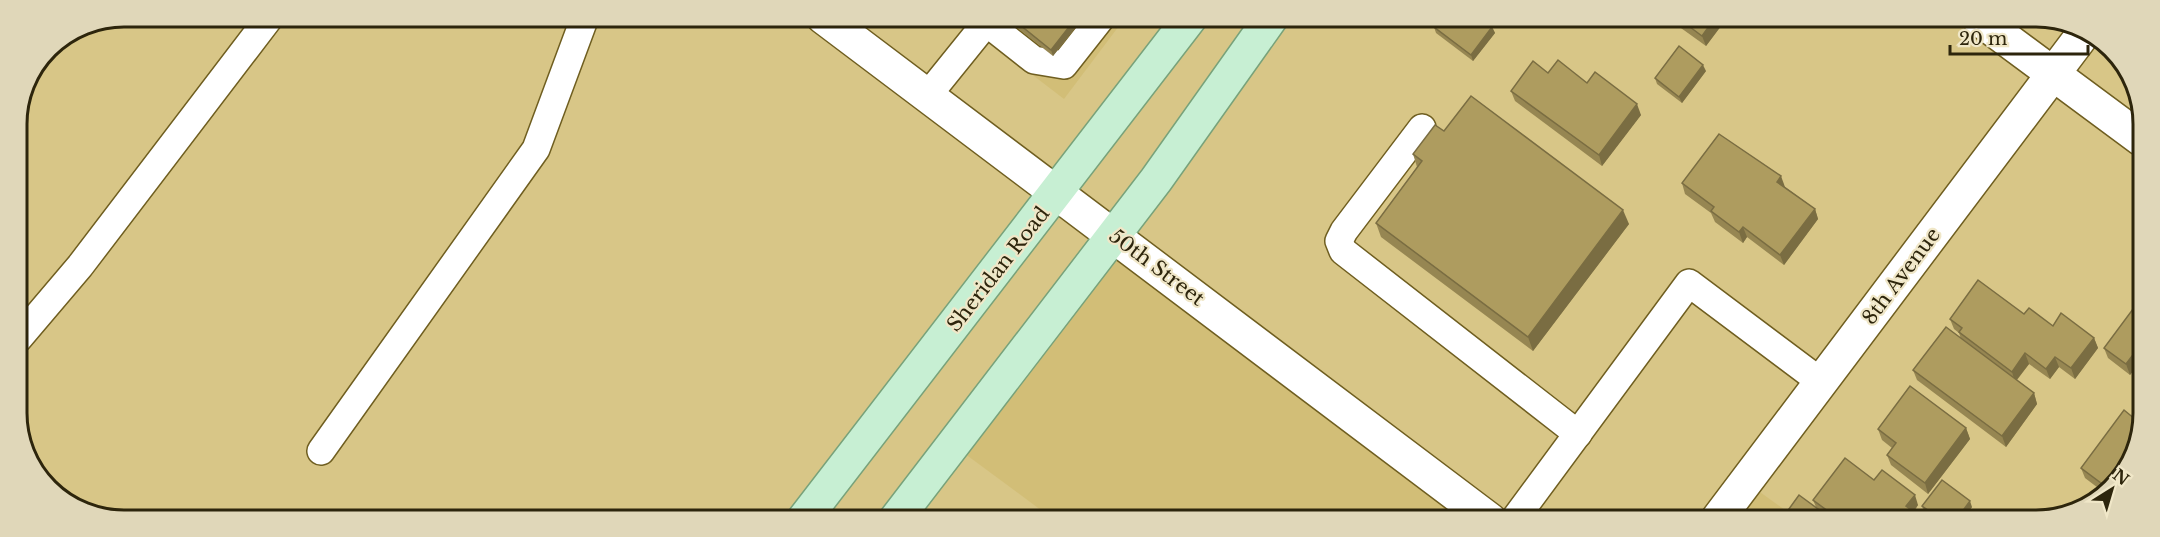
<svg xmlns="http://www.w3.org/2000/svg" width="2160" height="537" viewBox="0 0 2160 537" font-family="'Libre Baskerville',serif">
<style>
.built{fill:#d2be77}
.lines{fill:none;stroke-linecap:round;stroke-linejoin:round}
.service-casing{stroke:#6f5e20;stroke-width:30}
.minor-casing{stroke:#6f5e20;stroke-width:36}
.tertiary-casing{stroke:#6f5e20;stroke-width:36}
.primary-casing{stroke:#78a27a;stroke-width:36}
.service{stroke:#fff;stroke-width:27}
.minor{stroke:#fff;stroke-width:33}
.tertiary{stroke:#fff;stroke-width:33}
.primary{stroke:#c7efd3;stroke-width:33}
.wall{fill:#968652}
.shaded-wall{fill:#7a6d42}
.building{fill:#ae9c5f;stroke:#7a6d42;stroke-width:1.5}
.labels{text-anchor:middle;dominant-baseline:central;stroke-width:4.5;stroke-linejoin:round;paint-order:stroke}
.street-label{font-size:20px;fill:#2d250c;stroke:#f0e7c8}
.rim{fill:none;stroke:#2d250c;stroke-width:3}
</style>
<rect width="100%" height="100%" fill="#d8c687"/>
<g class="built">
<polygon points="957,17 1125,18 1064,99"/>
<polygon points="1114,234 1490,520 1053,519 953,445"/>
<polygon points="1746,482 1799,520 1717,520"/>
</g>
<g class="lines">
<defs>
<g id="service">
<polyline points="987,23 1034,60 1064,65 1101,18"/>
<polyline points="928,95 991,17"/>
<polyline points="1422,128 1344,231 1339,241 1343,251 1578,434"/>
<polyline points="18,339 80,266 270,17"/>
<polyline points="321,451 536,149 585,17"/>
<polyline points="1514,520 1689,283 1821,382"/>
</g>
<g id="minor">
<polyline points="1979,19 2141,139"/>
<polyline points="1717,520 2084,33"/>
</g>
<polyline id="tertiary" points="823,17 1490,520"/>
<g id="primary">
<polyline points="804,519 1190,18"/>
<polyline points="896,519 1156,180 1271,18"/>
</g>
</defs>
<use href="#service" class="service-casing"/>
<use href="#minor" class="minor-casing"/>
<use href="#tertiary" class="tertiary-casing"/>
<use href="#primary" class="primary-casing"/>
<use href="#service" class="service"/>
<use href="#minor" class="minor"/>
<use href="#tertiary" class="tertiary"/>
<use href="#primary" class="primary"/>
</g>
<g class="wall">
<polygon points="1010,18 1083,18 1053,56 1012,24"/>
<polygon points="1667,18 1727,18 1706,46"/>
<polygon points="1434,27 1492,27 1495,33 1473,61 1436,33"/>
<polygon points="1706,71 1682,103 1657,84 1655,78"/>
<polygon points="1548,73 1587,83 1641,115 1602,166 1515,101 1511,91"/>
<polygon points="1444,131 1629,224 1533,351 1381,237 1376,223 1417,167 1413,154"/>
<polygon points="1682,183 1785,187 1815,209 1818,219 1784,265 1747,237 1743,243 1715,222 1711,213 1685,194"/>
<polygon points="2141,307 2141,371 2136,367 2130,375 2108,358 2104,348"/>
<polygon points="2024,314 2053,326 2094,338 2098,348 2075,379 2059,367 2050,379 2029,364 2017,380 2034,393 2037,404 2006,447 1917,380 1913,370 1961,339 1959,333 1954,329 1950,319"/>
<polygon points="1966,428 1970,439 1928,494 1891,465 1887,455 1892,448 1882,440 1878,429"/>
<polygon points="2141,435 2107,494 2106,494 2085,478 2081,468"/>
<polygon points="1874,480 1918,505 1914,512 1925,520 1781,520 1816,507 1813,500"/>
<polygon points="1922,506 1972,507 1962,520 1936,520 1924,512"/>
</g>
<g class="shaded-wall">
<polygon points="1076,18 1083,18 1053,56 1051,50"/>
<polygon points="1715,18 1727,18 1706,46 1702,36"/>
<polygon points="1492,27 1495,33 1473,61 1471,55"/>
<polygon points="1703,65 1706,71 1682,103 1679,97"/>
<polygon points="1637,104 1641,115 1602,166 1599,155"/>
<polygon points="1781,176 1785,187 1781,192 1777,182"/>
<polygon points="1815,209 1818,219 1784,265 1780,255"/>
<polygon points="1623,210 1629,224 1533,351 1528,337"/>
<polygon points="1743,227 1747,237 1743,243 1739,232"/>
<polygon points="2094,338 2098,348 2075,379 2071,368"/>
<polygon points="2025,353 2029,364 2015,382 2012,372"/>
<polygon points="2132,356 2136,367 2130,375 2126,364"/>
<polygon points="2055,357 2059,367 2050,379 2046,369"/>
<polygon points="2034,393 2037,404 2006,447 2002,436"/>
<polygon points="1966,428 1970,439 1928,494 1925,483"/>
<polygon points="1915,495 1918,505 1910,516 1906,506"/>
<polygon points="1970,501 1972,507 1962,520 1956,520"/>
</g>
<g class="building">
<polygon points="1010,17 1076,18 1051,50"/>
<polygon points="1441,18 1481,18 1492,27 1471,55 1434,27"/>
<polygon points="1678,18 1715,18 1702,36"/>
<polygon points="1679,46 1703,65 1679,97 1655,78"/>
<polygon points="1558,60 1587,83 1595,72 1637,104 1599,155 1511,91 1533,61 1548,73"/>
<polygon points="1471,96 1623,210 1528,337 1376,223 1422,161 1413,154 1435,125 1444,131"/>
<polygon points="1719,134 1781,176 1777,182 1815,209 1780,255 1743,227 1739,232 1711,211 1714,207 1682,183"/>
<polygon points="1978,280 2024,314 2029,308 2053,326 2061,313 2094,338 2071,368 2055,357 2046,369 2025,353 2012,372 1959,332 1962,328 1950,319"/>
<polygon points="2141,307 2141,363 2132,356 2126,364 2104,348 2133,309 2137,312"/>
<polygon points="1946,327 2034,393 2002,436 1913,370"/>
<polygon points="1910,386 1966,428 1925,483 1887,455 1896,443 1878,429"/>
<polygon points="2124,410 2141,424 2141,435 2113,483 2109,489 2081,468"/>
<polygon points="1845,458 1874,480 1882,470 1915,495 1906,506 1925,520 1840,520 1813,500"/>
<polygon points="1942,480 1970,501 1956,520 1942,520 1922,506"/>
<polygon points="1799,495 1833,520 1781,520"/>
<polygon points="2054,508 2061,513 2046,519"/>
</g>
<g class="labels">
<g class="street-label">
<text transform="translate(1157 267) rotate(37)">50th Street</text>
<text transform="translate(998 269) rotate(-52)">Sheridan Road</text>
<text transform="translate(1901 276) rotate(-53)">8th Avenue</text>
</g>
</g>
<path d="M0 0H2160V537H0ZM124 27H2036A97 97 0 0 1 2133 124V413A97 97 0 0 1 2036 510H124A97 97 0 0 1 27 413V124A97 97 0 0 1 124 27Z" fill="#e0d7b9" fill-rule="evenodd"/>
<path class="rim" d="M124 27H2036A97 97 0 0 1 2133 124V413A97 97 0 0 1 2036 510H124A97 97 0 0 1 27 413V124A97 97 0 0 1 124 27Z"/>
<g transform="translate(2112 489) rotate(37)" stroke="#f0e7c8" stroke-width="4.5" paint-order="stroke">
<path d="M0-4.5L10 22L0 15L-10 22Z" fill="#2d250c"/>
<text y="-9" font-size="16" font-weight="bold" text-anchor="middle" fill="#2d250c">N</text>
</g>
<path d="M1950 45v9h138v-9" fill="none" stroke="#2d250c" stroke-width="3"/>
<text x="1959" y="45" font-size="18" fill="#2d250c" stroke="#f0e7c8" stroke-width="4.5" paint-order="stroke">20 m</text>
</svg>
